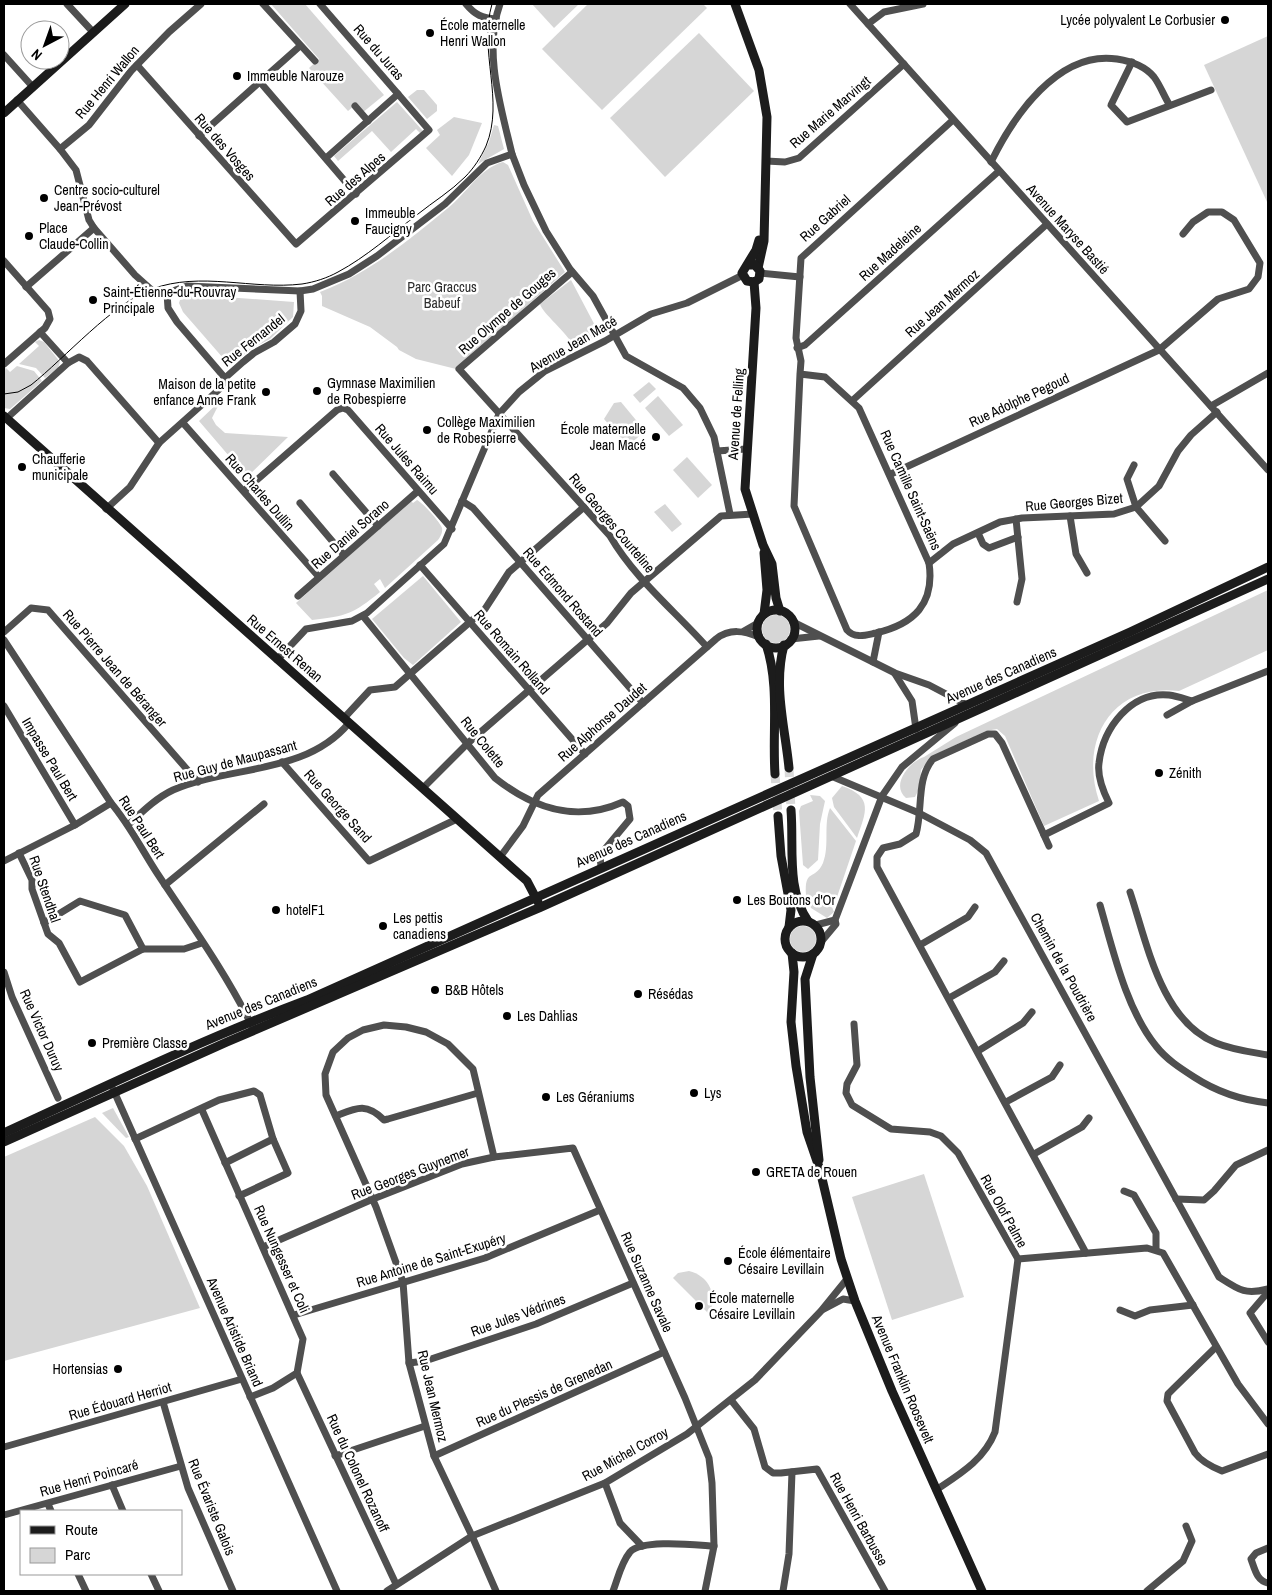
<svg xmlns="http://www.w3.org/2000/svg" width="1272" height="1595" viewBox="0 0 1272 1595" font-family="'Archivo Narrow',sans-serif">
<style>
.green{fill:#d6d6d6}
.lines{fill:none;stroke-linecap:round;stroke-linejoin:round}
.secondary-tunnel{stroke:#d9d9d9;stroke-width:9;stroke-dasharray:9 4.5;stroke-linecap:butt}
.street{stroke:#4f4f4f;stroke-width:7}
.secondary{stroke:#1c1c1c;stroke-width:9}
.tram{stroke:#000;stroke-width:1}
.poi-dot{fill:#000;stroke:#fff;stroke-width:2}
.labels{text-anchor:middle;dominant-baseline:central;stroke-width:5;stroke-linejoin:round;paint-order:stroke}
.poi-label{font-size:14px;fill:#000;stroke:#fff;text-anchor:start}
.street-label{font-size:14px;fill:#000;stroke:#fff}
.park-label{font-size:14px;fill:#2d2d2d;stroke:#fff}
</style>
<rect width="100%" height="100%" fill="#fff"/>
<g class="green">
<polygon points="271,4 305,4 384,95 362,113 355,105 348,111 309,68 319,59"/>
<polygon points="532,4 579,4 554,28"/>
<polygon points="588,4 703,4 707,8 602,110 542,49"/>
<polygon points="699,33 754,91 665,177 610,118"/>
<polygon points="1268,36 1268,204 1204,65"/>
<polygon points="417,90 424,90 437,105 437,111 427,119 408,97"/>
<polygon points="397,102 423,131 421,134 416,129 391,152 372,131 338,161 334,156"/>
<polygon points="454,117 482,123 469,155 452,176 426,148 440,135 437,130"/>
<polygon points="494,125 498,126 504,149 478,164 489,142"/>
<path d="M503 162 508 165 533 221 565 272 456 369 416 359 399 350 397 347 370 327 322 306V296L320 292C368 274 409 240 448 208 466 194 480 168 503 162Z"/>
<path d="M571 280 600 335 574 347C567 332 542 313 540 304Z"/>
<polygon points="197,295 294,302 293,317 270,339 251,349 230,366 183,312 179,303 180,300"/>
<polygon points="39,340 44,342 60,362 58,368 45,378 36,368 19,364 39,346 35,342"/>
<polygon points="17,366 34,371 42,381 10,409 4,408 4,369 6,368 10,372"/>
<polygon points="649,382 656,389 640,403 633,395"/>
<polygon points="658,396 683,425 669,436 645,408"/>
<polygon points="221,400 212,418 216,425 225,433 288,437 247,477 199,421"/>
<polygon points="621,402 645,431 628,446 604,419 614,403"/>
<polygon points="687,457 712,485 698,498 673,470"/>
<path d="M417 500C423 503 440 522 442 528 443 533 440 537 438 540L385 588 380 579 374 584 380 592C353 614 347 616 312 620L296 603 411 501 413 503Z"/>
<polygon points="665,504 682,524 672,532 654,512"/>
<polygon points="423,576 461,622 413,665 404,658 372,619"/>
<path d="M1268 590V650L1179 691C1111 683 1079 741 1099 801L1044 826 1005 736 997 729 986 731 932 756 921 770 919 789 915 797 906 798C890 785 910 761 924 757L956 737Z"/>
<circle cx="776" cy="629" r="14"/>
<path d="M842 786C874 797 866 812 857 838L834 807 832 798Z"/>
<polygon points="810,795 820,796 825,801 820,824 818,860 808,869 803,865 799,811 801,806 813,801"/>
<path d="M830 808 856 841 837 897 834 903 806 895C804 868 815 881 823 863 830 845 823 825 830 808Z"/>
<polygon points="807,898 832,907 834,912 827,918 811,908"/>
<circle cx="803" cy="939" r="13"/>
<polygon points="113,1108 129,1137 126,1138 102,1113"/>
<polygon points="95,1117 124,1146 147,1186 200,1308 4,1361 4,1157"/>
<polygon points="924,1174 964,1297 892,1320 852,1197"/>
<path d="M689 1271C708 1275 719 1296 709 1314L673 1278 678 1273Z"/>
</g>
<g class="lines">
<g class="secondary-tunnel">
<polyline points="789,768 791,810"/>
<polyline points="775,774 778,816"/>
</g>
<g class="street">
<polyline points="67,4 93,32"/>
<path d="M201 4 169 32 131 71 89 125 60 149 76 170 89 220 94 228 135 275 154 292 167 293 187 286 300 291 313 289 349 274 377 256 445 204 487 163 512 154C501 107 483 51 500 4"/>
<polyline points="263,4 315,61"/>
<polyline points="320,4 398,94"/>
<path d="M466 4C475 15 482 18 496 19"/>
<polyline points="850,4 1268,470"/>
<polyline points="868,24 884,12 923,4"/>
<polyline points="4,55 32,86"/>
<polyline points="1132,62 1111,105 1127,122 1211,90"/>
<polyline points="137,65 296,244 429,130 398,94 326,158"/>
<polyline points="260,82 356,194"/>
<polyline points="17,100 60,149"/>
<polyline points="355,106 368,121"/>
<polyline points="199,136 300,46"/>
<polyline points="512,154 524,185 546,231 570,269 593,296 626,356 683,388 700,408 714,437 730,514"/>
<polyline points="766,161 785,162 799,158 904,64"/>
<path d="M991 162C1013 117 1058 50 1117 59 1130 61 1145 66 1154 77 1160 85 1164 96 1169 104"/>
<polyline points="4,261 48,311 50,319 45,328 4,364"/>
<path d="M572 272 459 369 610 536C635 579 675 611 707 647"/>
<polyline points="760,273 800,277"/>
<polyline points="26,287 94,228"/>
<polyline points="167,293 168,308 177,322 225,378"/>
<polyline points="40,332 68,363"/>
<polyline points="797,348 805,345 999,171"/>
<path d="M800 374 825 377 859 408 929 563C935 604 914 624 876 633 866 635 855 639 847 630L794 506 800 374 801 361 796 338 801 258 953 120"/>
<polyline points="853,400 1047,224"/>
<polyline points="1211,406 1268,373"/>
<polyline points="7,418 68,363 79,357 87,361 159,443"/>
<polyline points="183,423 319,577"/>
<polyline points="717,451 746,449"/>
<polyline points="1134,465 1127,479 1136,507 1165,541"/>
<polyline points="333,474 378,526"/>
<polyline points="891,474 1159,350 1218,299 1249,289 1258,277 1260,263 1234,220 1222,212 1208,212 1193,222 1183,234"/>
<polyline points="244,491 337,410 343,408 348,410 452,529"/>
<polyline points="462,501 473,508 643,703"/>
<polyline points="300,503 344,555"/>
<polyline points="106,509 130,487 159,443 224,385 225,378 243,362 254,353 274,342 295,324 301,311 300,291"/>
<polyline points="1070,516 1076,554 1087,573"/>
<polyline points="1016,519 1022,579 1017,602"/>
<polyline points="978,533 983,544 989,548 1018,537"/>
<polyline points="929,563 953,544 1000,522 1022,518 1114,514 1136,507 1159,486 1178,451 1191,435 1217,412"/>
<polyline points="420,565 585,754"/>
<polyline points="298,596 418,491"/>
<path d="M363 616 495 778C534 809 576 823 623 802L628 806 630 819 600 855 601 867"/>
<polyline points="793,622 895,673 929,685 967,705"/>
<polyline points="744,631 758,623"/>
<polyline points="4,632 31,608 48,610 198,782"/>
<polyline points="791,639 819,636"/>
<path d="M4 640 111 803C129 824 142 850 157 873 190 923 226 973 252 1026"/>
<polyline points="277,660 306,629 352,621 367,613 444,544 499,414 519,392 545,371 605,341 651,314 687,303 743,275"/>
<polyline points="873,662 879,632"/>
<polyline points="895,674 912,701 916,729"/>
<polyline points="4,706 75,825"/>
<polyline points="1167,715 1192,701 1268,671"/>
<polyline points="344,718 370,690 395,687 411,673 485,609 509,572 584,507"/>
<polyline points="282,762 369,861 457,819"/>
<path d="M831 776 919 813 970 840 986 853 1219 1277C1239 1290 1245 1295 1268 1289"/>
<polyline points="423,788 468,743 607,623 631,593 721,516 753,514"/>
<path d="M128 825C142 812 156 798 173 790 231 765 306 775 349 723"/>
<path d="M1044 835 1109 803C1103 791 1097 777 1099 763 1103 728 1131 691 1169 695 1177 696 1185 699 1192 701"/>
<path d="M1049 846 1002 743 995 734H988L933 759C916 779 923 809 916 834L900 844 883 848 877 857V867L1086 1253"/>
<polyline points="19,853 32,880 32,889 48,934 59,943 80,982 143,949 184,949 202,943"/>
<path d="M500 857 523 826 538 795 716 639C730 628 744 631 759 637"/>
<polyline points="4,861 75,825 111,803"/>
<polyline points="165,885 264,804"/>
<path d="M1130 892C1147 943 1161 1021 1216 1043 1233 1050 1251 1052 1268 1055"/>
<path d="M1100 905C1113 950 1126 1009 1156 1046 1166 1059 1180 1068 1194 1077 1217 1092 1241 1100 1268 1103"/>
<polyline points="44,923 80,901 125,915 143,949"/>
<polyline points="816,925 835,920"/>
<polyline points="821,942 836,924 835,920 882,796 902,767 955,723"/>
<polyline points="920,945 968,917 975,907"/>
<polyline points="4,972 12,997 58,1098"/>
<polyline points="949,998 995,972 1004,961"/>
<path d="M854 1024 857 1065 847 1084 846 1093 852 1105 891 1129 930 1132 941 1136 958 1153 1018 1259 995 1432C984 1460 960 1474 936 1490"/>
<polyline points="978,1051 1023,1023 1032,1012"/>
<polyline points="113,1089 337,1591"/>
<polyline points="1006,1102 1052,1077 1060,1065"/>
<polyline points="202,1110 303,1339 297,1373 273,1388 250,1397"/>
<path d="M336 1116C356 1108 366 1102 384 1120L388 1119 478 1093"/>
<polyline points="135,1139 219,1100 254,1091 260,1095 273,1139 288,1173 239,1196"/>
<polyline points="1034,1154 1082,1127 1089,1118"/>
<polyline points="494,1157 473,1069 448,1044 426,1032 406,1027 384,1025 363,1030 348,1038 333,1052 325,1074 326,1095 376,1207 403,1282 409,1363 434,1456 472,1536 496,1591"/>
<polyline points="225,1163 273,1139"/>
<polyline points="1124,1191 1134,1195 1156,1233 1156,1249"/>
<polyline points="1176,1199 1204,1200 1214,1191 1236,1165 1268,1150"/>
<polyline points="263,1247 373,1199 462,1164 494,1157 573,1148 685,1398 709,1458 712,1483 714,1546 705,1591"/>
<polyline points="1018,1259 1147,1248 1163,1253 1238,1384 1268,1424"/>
<polyline points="1268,1292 1250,1313 1268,1342"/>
<polyline points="824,1309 843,1299 855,1301"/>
<polyline points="1120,1310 1135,1316 1150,1310 1193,1305"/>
<polyline points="294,1315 485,1258 600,1210"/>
<path d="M1216 1347 1174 1388 1168 1394 1167 1401 1195 1453C1201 1461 1212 1467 1222 1471L1268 1454"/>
<polyline points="409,1363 425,1361 536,1324 633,1283"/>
<polyline points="297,1373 396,1584"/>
<polyline points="731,1400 754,1429 765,1467 773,1473 781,1473 817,1469 885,1591"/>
<polyline points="163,1402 188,1488 233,1591"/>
<polyline points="4,1447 242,1379"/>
<polyline points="335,1456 425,1426"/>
<polyline points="434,1456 664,1352"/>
<polyline points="605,1483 620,1523 642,1546"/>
<polyline points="112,1485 123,1511"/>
<polyline points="48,1504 51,1511"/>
<polyline points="4,1515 181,1466"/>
<path d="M1268 1548 1256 1553 1251 1559C1255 1570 1257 1581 1268 1583"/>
<polyline points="78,1574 86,1591"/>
<polyline points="151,1574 159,1591"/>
<polyline points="387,1591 472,1536 605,1483 687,1434 755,1380 821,1311 847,1279"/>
<path d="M613 1591C618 1578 621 1563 630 1552 642 1539 696 1545 714 1546"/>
<polyline points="783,1591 789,1554 792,1472"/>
<polyline points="1147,1591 1183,1561 1192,1541 1186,1526"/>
</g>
<g class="secondary">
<polyline points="735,4 759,70 767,117 764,241 758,268"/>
<polyline points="4,113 125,4"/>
<polyline points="748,265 755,265 760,271 759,279 754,282 747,281 742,273 756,250 759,240"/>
<polyline points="754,282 756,308 745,489 763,545 772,564 776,598 780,611"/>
<polyline points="4,416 527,881 538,902"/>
<circle cx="776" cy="629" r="19"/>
<polyline points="764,614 767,590 764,553"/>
<path d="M766 644C780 685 772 732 775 774"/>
<path d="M784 645C773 686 785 727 789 768"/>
<path d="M791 810C794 847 786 889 808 921"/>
<polyline points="778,816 781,856 791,910 789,927"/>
<circle cx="803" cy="939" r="18"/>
<polyline points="792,953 794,972 791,1022 796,1066 807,1132 820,1170 841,1259 855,1301 892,1391 982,1591"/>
<polyline points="813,954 805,979 810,1077 819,1160"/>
<path d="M4 1133C104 1087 203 1039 307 1000L1130 632 1268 567"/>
<polyline points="4,1142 227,1042 541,907 1268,579"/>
</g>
<path class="tram" d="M4 394 18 392 31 385C65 358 113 303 152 289 201 271 252 290 302 284 315 282 327 278 338 272 366 257 392 234 418 214 433 202 451 191 465 177 474 168 481 157 486 146 505 100 478 51 492 4"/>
</g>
<g class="poi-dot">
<circle cx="1225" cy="20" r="5"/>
<circle cx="430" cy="33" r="5"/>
<circle cx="237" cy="76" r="5"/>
<circle cx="44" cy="198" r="5"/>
<circle cx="355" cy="221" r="5"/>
<circle cx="29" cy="236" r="5"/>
<circle cx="93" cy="300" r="5"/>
<circle cx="317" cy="391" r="5"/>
<circle cx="266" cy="392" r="5"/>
<circle cx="427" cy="430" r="5"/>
<circle cx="656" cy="437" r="5"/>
<circle cx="22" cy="467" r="5"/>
<circle cx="1159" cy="773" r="5"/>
<circle cx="737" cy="900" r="5"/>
<circle cx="276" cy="910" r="5"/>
<circle cx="383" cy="926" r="5"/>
<circle cx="435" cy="990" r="5"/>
<circle cx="638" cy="994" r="5"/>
<circle cx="507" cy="1016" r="5"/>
<circle cx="92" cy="1043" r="5"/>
<circle cx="694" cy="1093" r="5"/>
<circle cx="546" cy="1097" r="5"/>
<circle cx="756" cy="1172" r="5"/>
<circle cx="728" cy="1261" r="5"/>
<circle cx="699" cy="1306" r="5"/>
<circle cx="118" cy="1369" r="5"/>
</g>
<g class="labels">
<g class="poi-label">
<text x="1215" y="20" text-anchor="end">Lycée polyvalent Le Corbusier</text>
<text x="440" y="25">École maternelle<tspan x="440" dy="16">Henri Wallon</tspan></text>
<text x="247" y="76">Immeuble Narouze</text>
<text x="54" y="190">Centre socio-culturel<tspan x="54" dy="16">Jean-Prévost</tspan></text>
<text x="365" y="213">Immeuble<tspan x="365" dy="16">Faucigny</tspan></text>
<text x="39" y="228">Place<tspan x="39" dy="16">Claude-Collin</tspan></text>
<text x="103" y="292">Saint-Étienne-du-Rouvray<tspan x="103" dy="16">Principale</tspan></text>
<text x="327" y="383">Gymnase Maximilien<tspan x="327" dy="16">de Robespierre</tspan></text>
<text x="256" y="384" text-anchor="end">Maison de la petite<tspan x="256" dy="16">enfance Anne Frank</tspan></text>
<text x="437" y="422">Collège Maximilien<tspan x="437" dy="16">de Robespierre</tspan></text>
<text x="646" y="429" text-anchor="end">École maternelle<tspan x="646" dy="16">Jean Macé</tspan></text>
<text x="32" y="459">Chaufferie<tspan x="32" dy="16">municipale</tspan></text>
<text x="1169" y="773">Zénith</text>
<text x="747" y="900">Les Boutons d'Or</text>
<text x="286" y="910">hotelF1</text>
<text x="393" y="918">Les pettis<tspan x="393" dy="16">canadiens</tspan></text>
<text x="445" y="990">B&amp;B Hôtels</text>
<text x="648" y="994">Résédas</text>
<text x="517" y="1016">Les Dahlias</text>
<text x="102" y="1043">Première Classe</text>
<text x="704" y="1093">Lys</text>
<text x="556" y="1097">Les Géraniums</text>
<text x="766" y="1172">GRETA de Rouen</text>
<text x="738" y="1253">École élémentaire<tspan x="738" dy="16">Césaire Levillain</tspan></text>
<text x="709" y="1298">École maternelle<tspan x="709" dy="16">Césaire Levillain</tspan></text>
<text x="108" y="1369" text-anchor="end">Hortensias</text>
</g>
<g class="street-label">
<text transform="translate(379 52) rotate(49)">Rue du Juras</text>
<text transform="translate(107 82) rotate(-50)">Rue Henri Wallon</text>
<text transform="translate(830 112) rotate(-41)">Rue Marie Marvingt</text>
<text transform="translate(225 147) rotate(49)">Rue des Vosges</text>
<text transform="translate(355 179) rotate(-41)">Rue des Alpes</text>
<text transform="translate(825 218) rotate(-42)">Rue Gabriel</text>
<text transform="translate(1068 229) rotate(48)">Avenue Maryse Bastié</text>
<text transform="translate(890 252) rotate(-42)">Rue Madeleine</text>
<text transform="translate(942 303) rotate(-42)">Rue Jean Mermoz</text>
<text transform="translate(507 311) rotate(-41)">Rue Olympe de Gouges</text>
<text transform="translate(253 340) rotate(-38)">Rue Fernandel</text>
<text transform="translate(573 344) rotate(-30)">Avenue Jean Macé</text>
<text transform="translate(1019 400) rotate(-25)">Rue Adolphe Pegoud</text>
<text transform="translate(736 414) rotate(-86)">Avenue de Felling</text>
<text transform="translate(407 459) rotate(49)">Rue Jules Raimu</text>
<text transform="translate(911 490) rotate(66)">Rue Camille Saint-Saëns</text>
<text transform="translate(260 492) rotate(49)">Rue Charles Dullin</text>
<text transform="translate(1074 502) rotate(-5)">Rue Georges Bizet</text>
<text transform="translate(612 523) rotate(50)">Rue Georges Courteline</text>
<text transform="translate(350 534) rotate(-41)">Rue Daniel Sorano</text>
<text transform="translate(563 592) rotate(49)">Rue Edmond Rostand</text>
<text transform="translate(285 648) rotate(41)">Rue Ernest Renan</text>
<text transform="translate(512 652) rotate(49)">Rue Romain Rolland</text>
<text transform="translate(115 668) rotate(49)">Rue Pierre Jean de Béranger</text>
<text transform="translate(1001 675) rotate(-24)">Avenue des Canadiens</text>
<text transform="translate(602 722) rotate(-41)">Rue Alphonse Daudet</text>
<text transform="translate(483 742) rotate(51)">Rue Colette</text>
<text transform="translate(50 759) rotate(59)">Impasse Paul Bert</text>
<text transform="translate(235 761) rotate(-15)">Rue Guy de Maupassant</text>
<text transform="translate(338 806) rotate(48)">Rue George Sand</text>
<text transform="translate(142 827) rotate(57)">Rue Paul Bert</text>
<text transform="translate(631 839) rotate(-24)">Avenue des Canadiens</text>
<text transform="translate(45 889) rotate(71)">Rue Stendhal</text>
<text transform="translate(1064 967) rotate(61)">Chemin de la Poudrière</text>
<text transform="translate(261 1003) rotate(-22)">Avenue des Canadiens</text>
<text transform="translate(42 1030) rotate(66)">Rue Victor Duruy</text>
<text transform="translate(410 1173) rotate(-21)">Rue Georges Guynemer</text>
<text transform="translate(1004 1211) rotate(61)">Rue Olof Palme</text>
<text transform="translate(282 1259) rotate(66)">Rue Nungesser et Coli</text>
<text transform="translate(431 1260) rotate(-17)">Rue Antoine de Saint-Exupéry</text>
<text transform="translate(647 1282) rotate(66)">Rue Suzanne Savale</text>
<text transform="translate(518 1315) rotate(-20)">Rue Jules Védrines</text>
<text transform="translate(235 1332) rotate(66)">Avenue Aristide Briand</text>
<text transform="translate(903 1379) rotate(67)">Avenue Franklin Roosevelt</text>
<text transform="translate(544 1393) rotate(-24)">Rue du Plessis de Grenedan</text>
<text transform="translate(433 1396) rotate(77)">Rue Jean Mermoz</text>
<text transform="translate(120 1401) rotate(-16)">Rue Édouard Herriot</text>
<text transform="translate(625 1454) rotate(-29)">Rue Michel Corroy</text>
<text transform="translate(358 1473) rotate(65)">Rue du Colonel Rozanoff</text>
<text transform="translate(89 1478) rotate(-16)">Rue Henri Poincaré</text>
<text transform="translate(212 1507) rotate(68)">Rue Évariste Galois</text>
<text transform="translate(859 1519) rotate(61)">Rue Henri Barbusse</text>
</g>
<g class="park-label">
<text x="442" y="287">Parc Graccus<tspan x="442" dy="16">Babeuf</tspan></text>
</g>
</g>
<rect width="1272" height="1595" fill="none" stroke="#000000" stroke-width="10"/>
<rect x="20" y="1510" width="162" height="65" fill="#ffffff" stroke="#999999"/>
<rect x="30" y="1526" width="25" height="8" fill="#1c1c1c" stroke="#999999"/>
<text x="65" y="1535" font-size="15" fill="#000000">Route</text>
<rect x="30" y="1548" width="25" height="15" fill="#d6d6d6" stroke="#999999"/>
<text x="65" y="1560" font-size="15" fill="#000000">Parc</text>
<g transform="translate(45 45) rotate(221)"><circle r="24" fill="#ffffff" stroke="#999999"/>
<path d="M0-4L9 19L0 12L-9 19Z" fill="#000000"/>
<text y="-8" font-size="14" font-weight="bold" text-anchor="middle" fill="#000000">N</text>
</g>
</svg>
